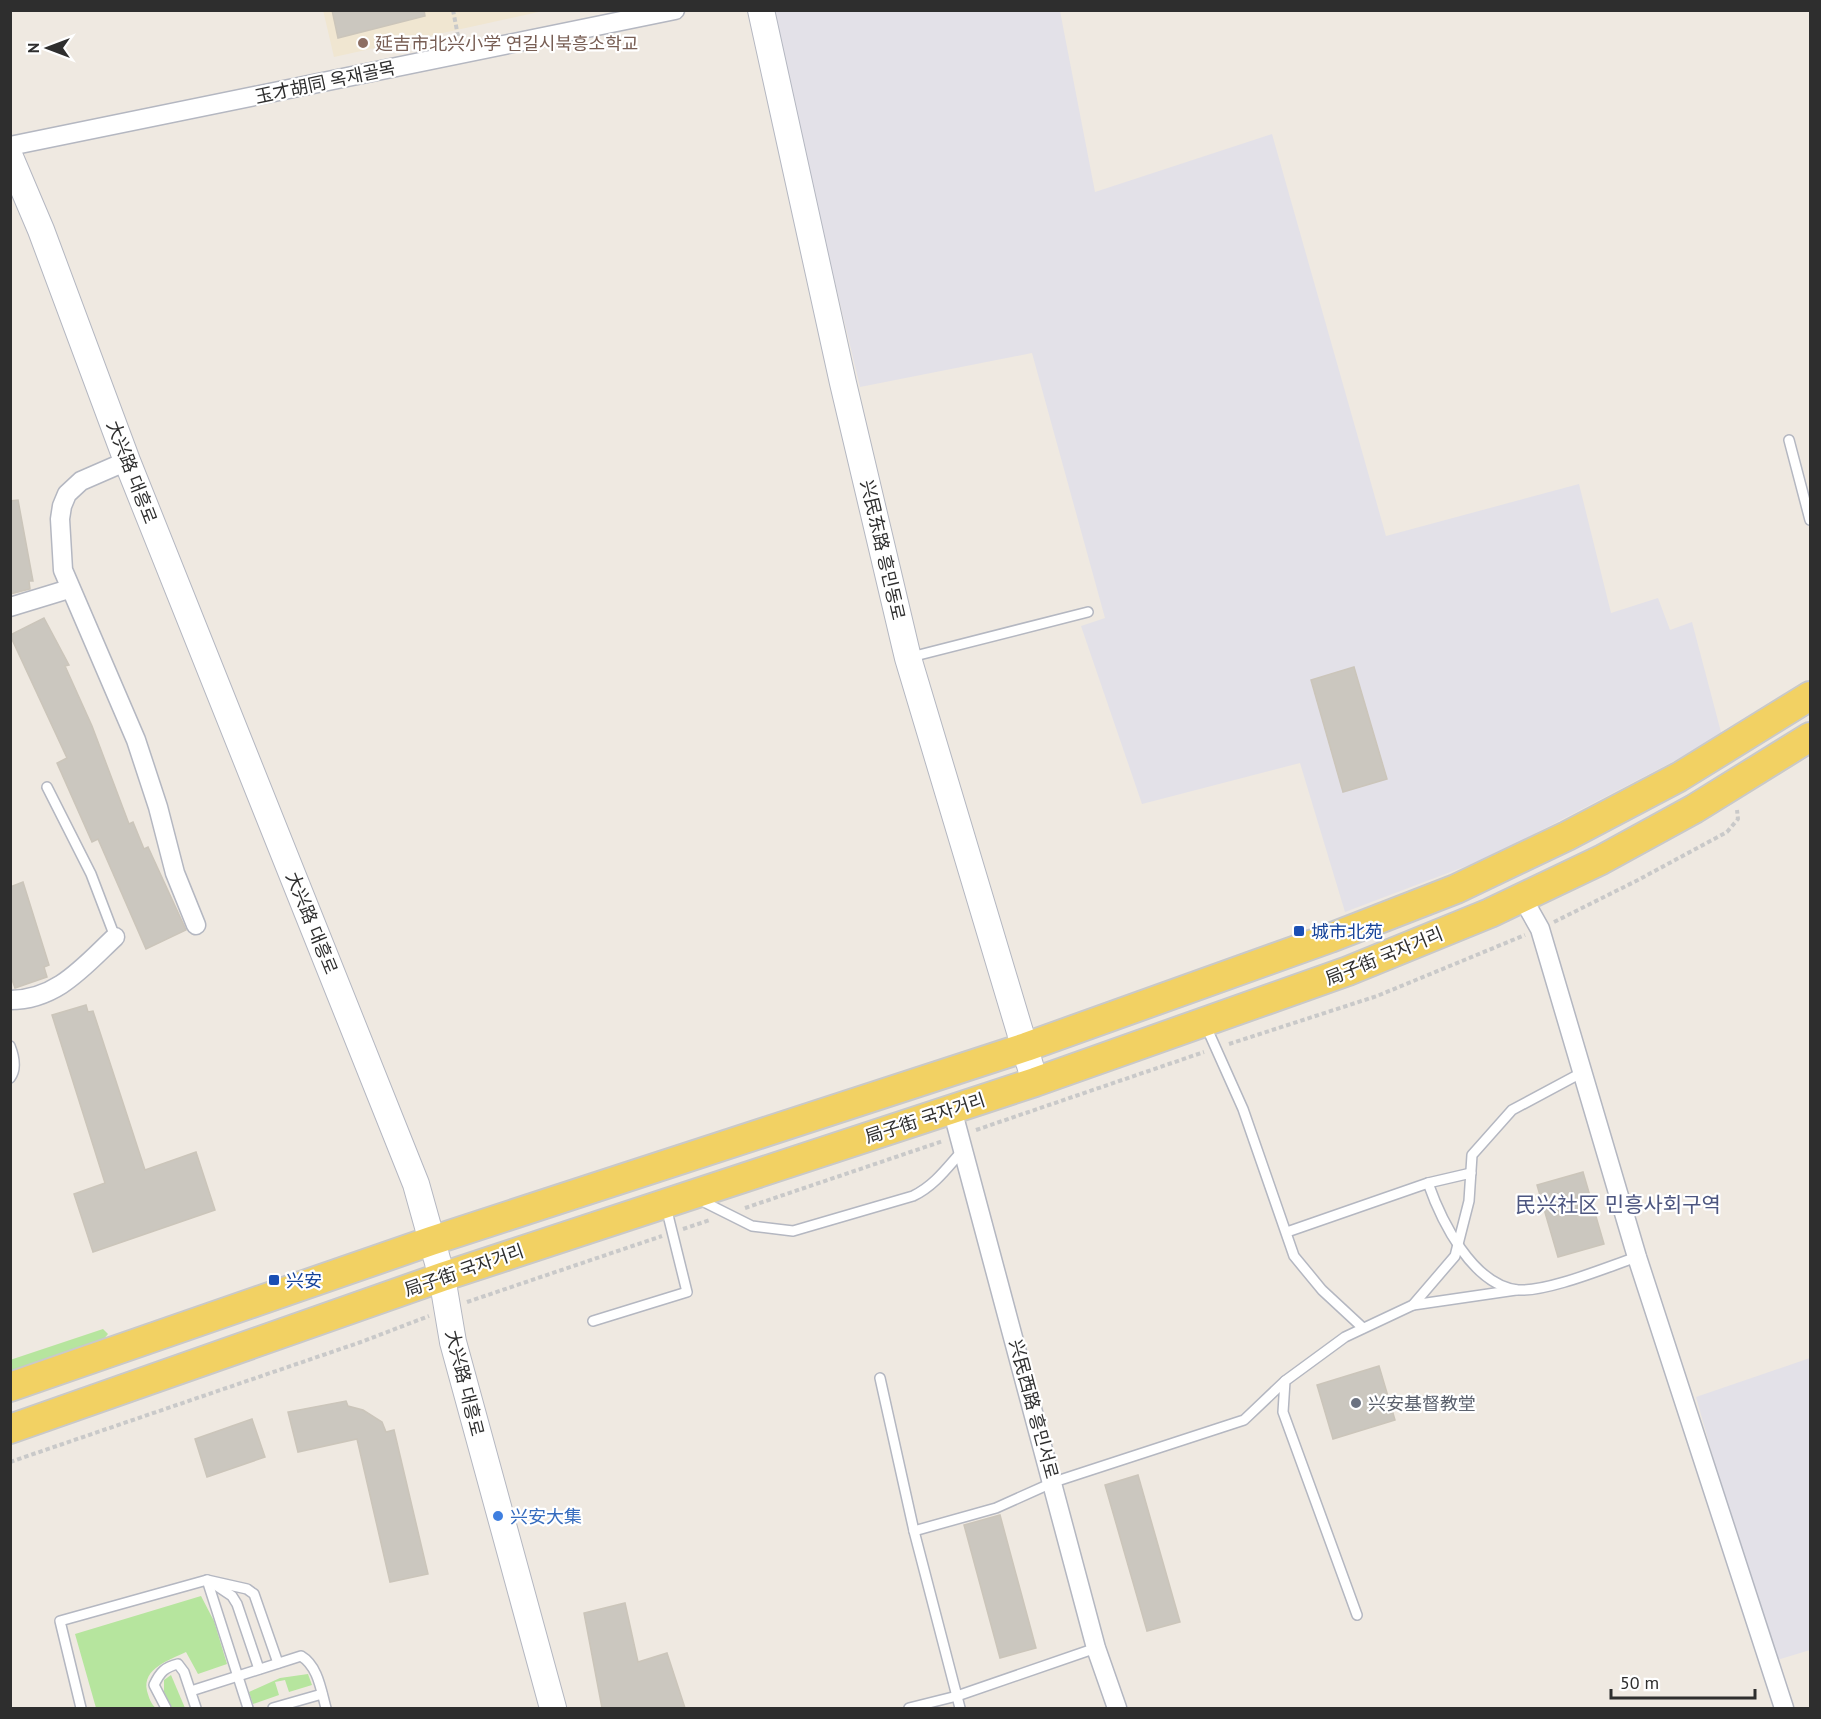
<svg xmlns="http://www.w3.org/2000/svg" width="1821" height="1719" viewBox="0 0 1821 1719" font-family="'PT Sans','Noto Sans SC','Noto Sans KR',sans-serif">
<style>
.industrial{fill:#e3e1e8}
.education{fill:#f0e6d1}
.green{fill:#b6e59e}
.building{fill:#cbc7bf;stroke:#cbc5ba;stroke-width:1.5}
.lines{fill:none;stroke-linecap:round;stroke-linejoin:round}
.lane-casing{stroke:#b4b7c1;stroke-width:12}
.street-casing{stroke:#b4b7c1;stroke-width:21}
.secondary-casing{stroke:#b4b7c1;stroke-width:28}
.primary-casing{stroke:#c9c9c9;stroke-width:32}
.path{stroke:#c9c9c9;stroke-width:4;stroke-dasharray:4.5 3;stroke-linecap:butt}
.lane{stroke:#fff;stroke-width:9}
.street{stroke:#fff;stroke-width:18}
.secondary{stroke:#fff;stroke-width:26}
.primary{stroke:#f2d163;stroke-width:28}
.education-dot{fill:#8d6e63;stroke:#fff;stroke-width:2}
.transit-dot{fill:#1a4fb4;stroke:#fff;stroke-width:2}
.worship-dot{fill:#6b7280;stroke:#fff;stroke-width:2}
.shop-dot{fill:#3f7fe0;stroke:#fff;stroke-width:2}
.labels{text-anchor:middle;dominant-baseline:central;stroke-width:4.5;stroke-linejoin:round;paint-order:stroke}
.education-label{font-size:18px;fill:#785e54;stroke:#fff;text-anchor:start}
.street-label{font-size:18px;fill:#2e2e2e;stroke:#fff}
.transit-label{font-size:18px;fill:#164399;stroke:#fff;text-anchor:start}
.worship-label{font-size:18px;fill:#5b616d;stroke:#fff;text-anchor:start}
.shop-label{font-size:18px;fill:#366cbe;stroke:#fff;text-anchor:start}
.quarter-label{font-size:21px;fill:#4d5680;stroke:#fff}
</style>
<rect width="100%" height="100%" fill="#efe9e1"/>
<g class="industrial">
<polygon points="770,11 1060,11 1095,192 1272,134 1386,536 1579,484 1611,613 1658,598 1670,630 1692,622 1722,736 1490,857 1345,912 1300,763 1142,804 1081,626 1105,618 1032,353 860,387"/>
<polygon points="1810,1358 1810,1650 1771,1662 1696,1397"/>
</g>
<polygon class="education" points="323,10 543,11 334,57"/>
<g class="green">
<polygon points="103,1329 108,1334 102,1341 11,1372 10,1360"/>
<path d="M201 1596 214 1621 227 1664 198 1674 186 1652C170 1660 142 1668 147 1691 149 1698 151 1704 156 1708H96L75 1634Z"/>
<polygon points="308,1674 312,1685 289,1692 285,1680 275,1682 279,1695 253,1704 249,1692 280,1678"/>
<polygon points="171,1675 185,1708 172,1708 164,1692 164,1680"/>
</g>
<g class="building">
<polygon points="332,10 424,10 425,16 338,38"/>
<polygon points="18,500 33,581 29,581 30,589 10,594 10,501"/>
<polygon points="44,618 69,665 65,666 92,726 129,824 133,822 144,849 148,847 186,930 146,949 98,839 92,842 57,763 67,758 10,635"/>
<polygon points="1354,667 1387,779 1343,792 1311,680"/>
<polygon points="23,882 49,965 44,967 47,977 15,988 10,974 10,887"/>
<polygon points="86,1005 88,1012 93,1011 145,1170 196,1152 215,1210 93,1252 74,1194 105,1183 52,1015"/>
<polygon points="1583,1172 1604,1244 1558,1257 1537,1185"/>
<polygon points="1379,1366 1395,1420 1333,1439 1317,1385"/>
<polygon points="346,1401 348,1406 363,1410 382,1422 386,1432 394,1430 428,1574 390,1582 357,1439 298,1452 288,1412"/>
<polygon points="252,1419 265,1457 207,1477 195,1439"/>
<polygon points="1138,1475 1180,1622 1147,1631 1105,1485"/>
<polygon points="1000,1515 1036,1648 1000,1658 964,1525"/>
<polygon points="625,1603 638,1662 667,1653 685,1708 602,1708 584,1613"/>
</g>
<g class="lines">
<defs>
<g id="lane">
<polyline points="1789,440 1810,520"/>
<polyline points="911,657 1088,612"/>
<polyline points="47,787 91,874 115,937"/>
<polyline points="1205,1024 1243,1109 1294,1256 1322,1290 1363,1328"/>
<path d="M10 1046C14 1056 17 1069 10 1078"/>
<path d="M1428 1183C1441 1220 1472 1285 1518 1290 1548 1292 1607 1267 1637 1257"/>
<path d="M698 1199 752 1226 793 1231 913 1196C934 1186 947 1168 962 1151"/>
<polyline points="1287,1232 1428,1183 1471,1173"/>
<polyline points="1413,1305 1516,1290"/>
<polyline points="593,1321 687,1292 666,1207"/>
<polyline points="880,1378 914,1531 960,1708"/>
<polyline points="914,1531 996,1508 1054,1482 1244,1420 1285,1381"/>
<polyline points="207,1580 247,1589 254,1594 278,1663"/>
<polyline points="214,1584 232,1596 237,1604 259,1669"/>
<polyline points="1357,1615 1283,1412 1285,1381 1345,1337 1413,1305 1455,1256 1469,1201 1472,1155 1512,1110 1583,1072"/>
<path d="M191 1691 301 1656C318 1666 321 1690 326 1708"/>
<polyline points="81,1708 60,1621 207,1580 248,1708"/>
<path d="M166 1708 154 1685C160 1672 165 1667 178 1664L184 1672 196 1708"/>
<polyline points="273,1708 322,1694"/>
<polyline points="909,1708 957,1696 1096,1648"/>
</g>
<g id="street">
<polyline points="10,146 675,10"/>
<polyline points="127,461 81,481 67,494 62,506 60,519 63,570 136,740 158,807 175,873 196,925"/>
<polyline points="10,607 69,589"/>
<polyline points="1522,897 1540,929 1637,1257 1784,1708"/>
<path d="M10 1000C57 1000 84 966 115 937"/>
<polyline points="952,1109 1096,1648 1117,1708"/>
</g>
<g id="secondary">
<polyline points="761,10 843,383 908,658 1035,1082"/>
<polyline points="10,157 41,230 127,461 416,1184 442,1277 453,1342 553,1708"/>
</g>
<g id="primary">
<polyline points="10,1387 431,1241 1026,1047 1330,938 1456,889 1567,836 1679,777 1810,696"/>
<polyline points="10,1429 442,1277 1035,1082 1348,971 1490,913 1601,860 1694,809 1810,737"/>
</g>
</defs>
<use href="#lane" class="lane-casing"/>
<use href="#street" class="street-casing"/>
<use href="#secondary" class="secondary-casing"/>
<use href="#primary" class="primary-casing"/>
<g class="path">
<polyline points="453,10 458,36"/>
<polyline points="1554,922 1638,880 1727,832 1738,819 1737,810"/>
<polyline points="1229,1044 1377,996 1525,935"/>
<polyline points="976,1130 1204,1052"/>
<polyline points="745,1208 943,1141"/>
<polyline points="683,1229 710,1220"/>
<polyline points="467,1302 662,1236"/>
<polyline points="10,1462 361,1342 429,1316"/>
</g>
<use href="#lane" class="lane"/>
<use href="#street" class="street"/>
<use href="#secondary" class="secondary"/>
<use href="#primary" class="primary"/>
</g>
<circle class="education-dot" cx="363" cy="43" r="6"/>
<g class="transit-dot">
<rect x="1293" y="925" width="12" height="12" rx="3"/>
<rect x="268" y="1274" width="12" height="12" rx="3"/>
</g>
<circle class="worship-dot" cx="1356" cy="1403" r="6"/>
<circle class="shop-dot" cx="498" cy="1516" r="6"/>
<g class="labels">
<g class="education-label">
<text x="375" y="43">延吉市北兴小学 연길시북흥소학교</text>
</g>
<g class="street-label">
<text transform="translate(325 82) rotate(-12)">玉才胡同 옥재골목</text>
<text transform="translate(132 472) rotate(69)">大兴路 대흥로</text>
<text transform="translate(883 550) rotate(77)">兴民东路 흥민동로</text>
<text transform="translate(312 923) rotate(68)">大兴路 대흥로</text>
<text transform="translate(1384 956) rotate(-22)">局子街 국자거리</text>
<text transform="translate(925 1118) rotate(-18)">局子街 국자거리</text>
<text transform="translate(464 1270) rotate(-19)">局子街 국자거리</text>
<text transform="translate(465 1383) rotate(76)">大兴路 대흥로</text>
<text transform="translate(1034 1409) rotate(75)">兴民西路 흥민서로</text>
</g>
<g class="transit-label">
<text x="1311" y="931">城市北苑</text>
<text x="286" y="1280">兴安</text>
</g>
<g class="worship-label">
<text x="1368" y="1403">兴安基督教堂</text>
</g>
<g class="shop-label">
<text x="510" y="1516">兴安大集</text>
</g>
<g class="quarter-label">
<text x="1618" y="1204">民兴社区 민흥사회구역</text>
</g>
</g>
<rect width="1821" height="1719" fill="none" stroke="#2e2e2e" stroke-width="24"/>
<g transform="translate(48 48) rotate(270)" stroke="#ffffff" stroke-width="4.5" paint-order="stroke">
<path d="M0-4.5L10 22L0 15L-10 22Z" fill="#2e2e2e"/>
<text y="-9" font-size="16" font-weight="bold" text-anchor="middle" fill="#2e2e2e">N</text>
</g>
<path d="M1611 1689v9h144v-9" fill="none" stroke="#2e2e2e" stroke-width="3"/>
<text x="1620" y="1689" font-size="18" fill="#2e2e2e" stroke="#ffffff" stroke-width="4.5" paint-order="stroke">50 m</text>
</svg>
